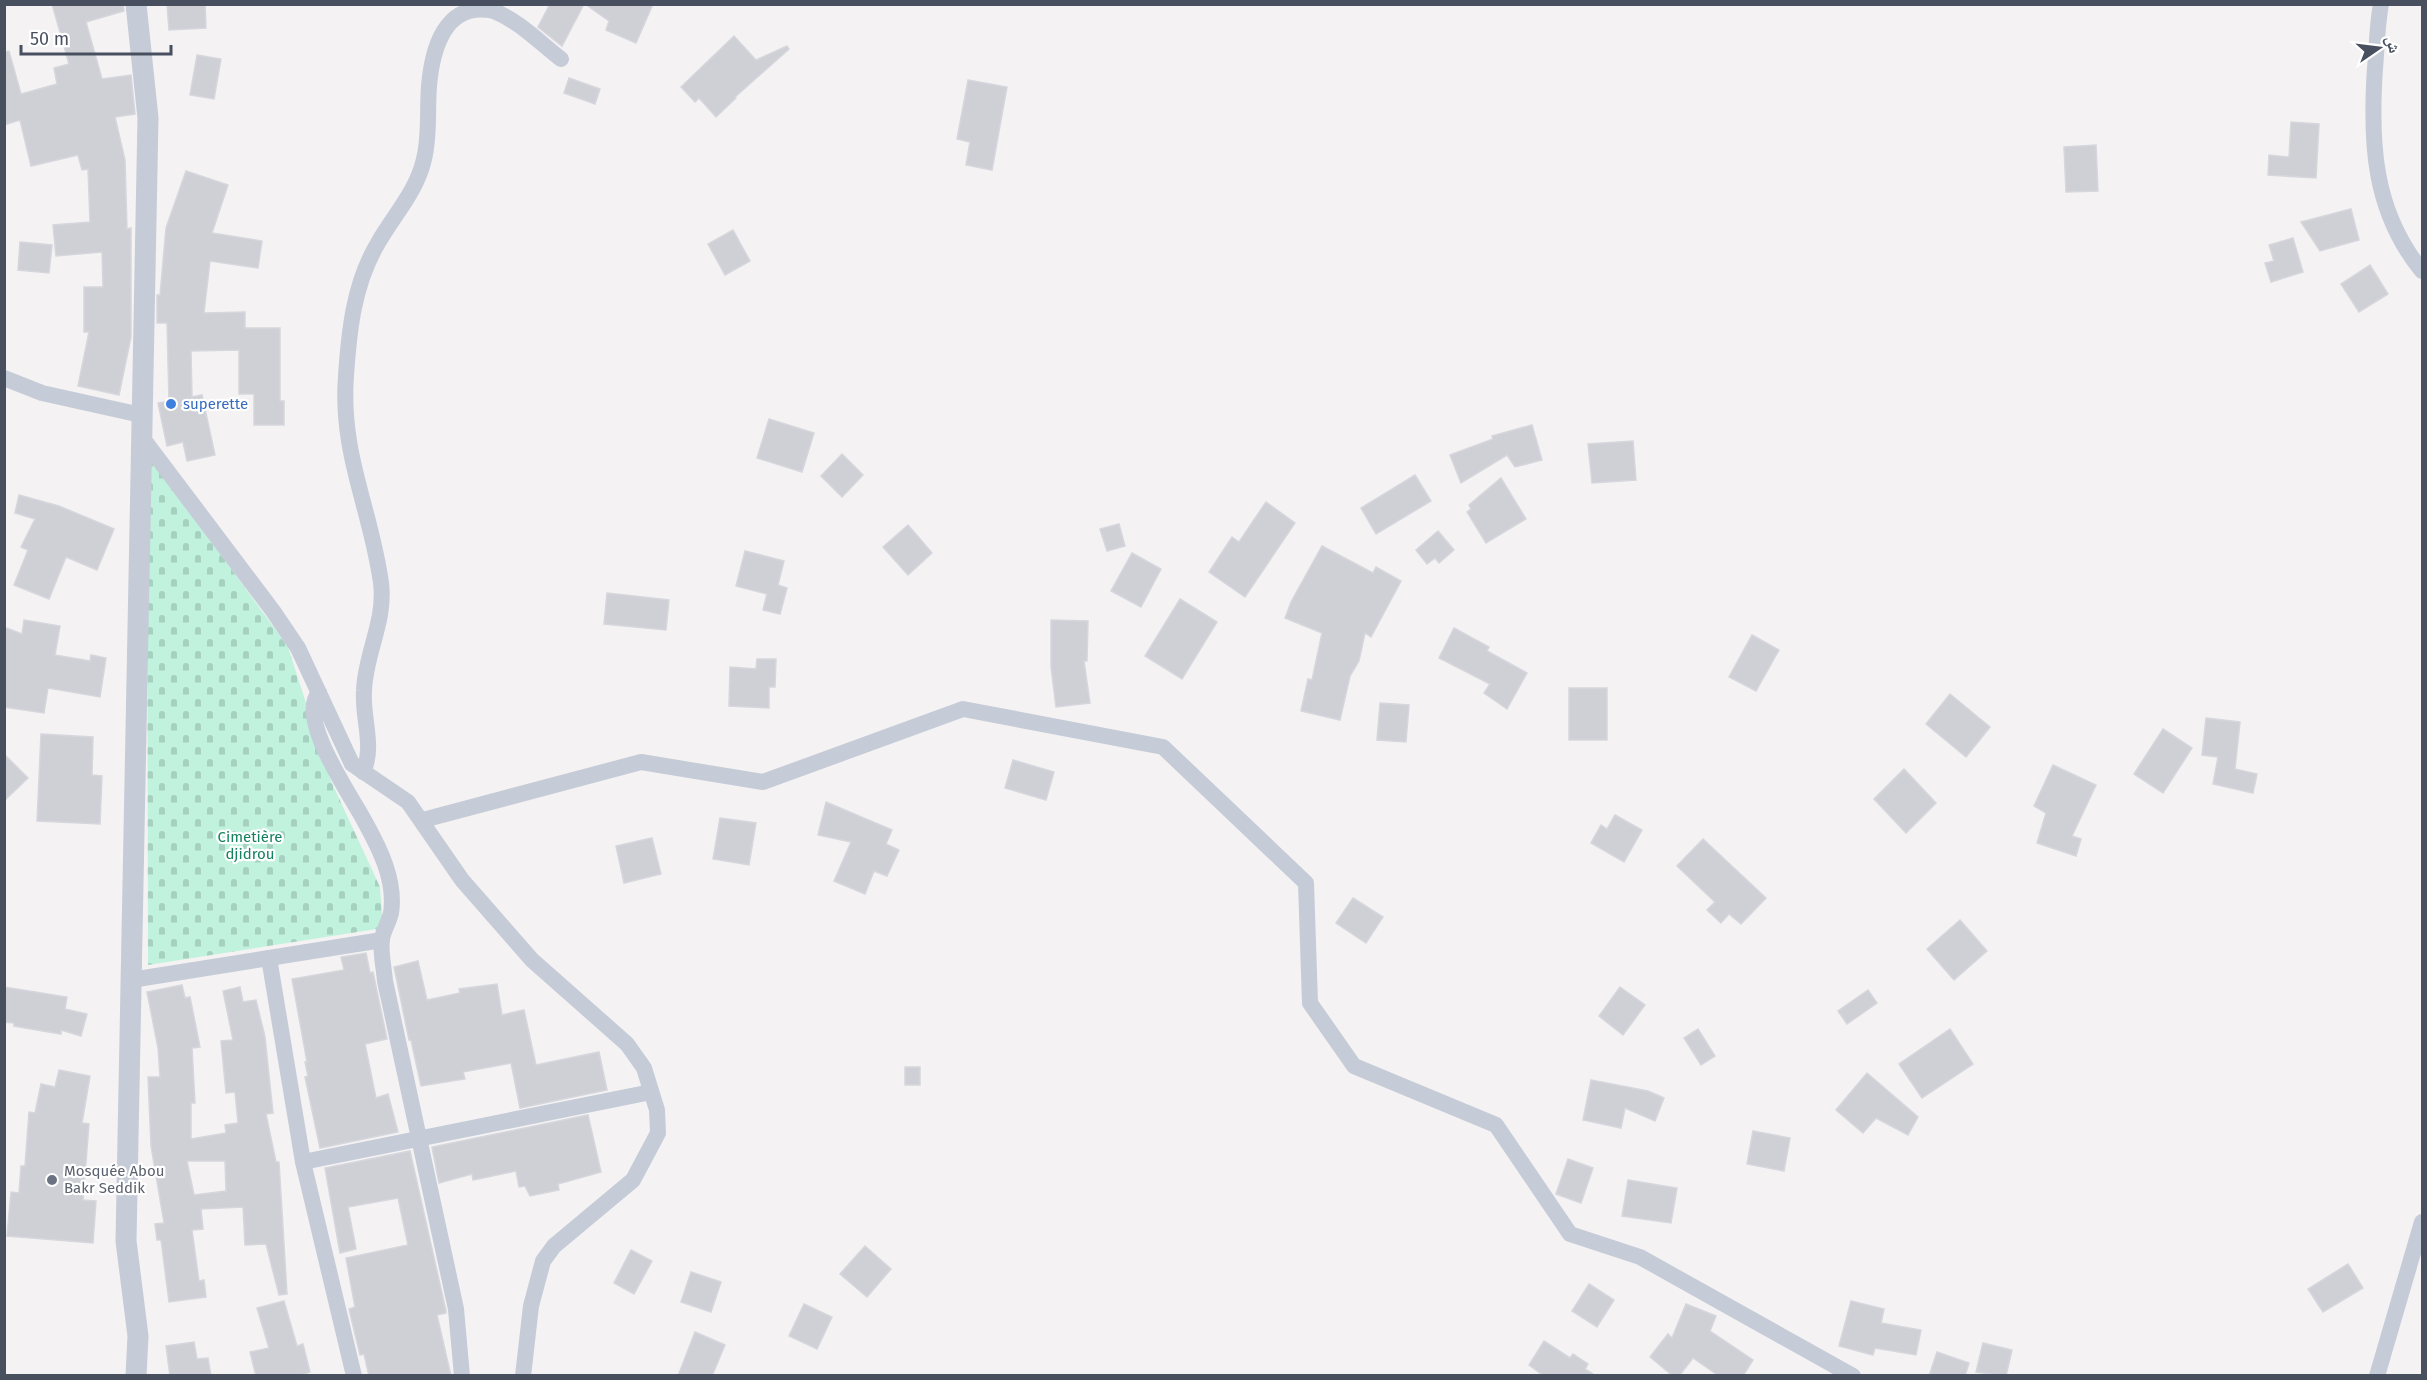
<svg xmlns="http://www.w3.org/2000/svg" width="2427" height="1380" viewBox="0 0 2427 1380" font-family="'Fira Sans','Noto Naskh Arabic',sans-serif">
<style>
.cemetery{fill:url(#cemetery-stones)}
.building{fill:#ced0d6;stroke:#d6d6dd;stroke-width:1.5;fill-rule:evenodd}
.lines{fill:none;stroke-linecap:round;stroke-linejoin:round}
.minor{stroke:#c5cbd7;stroke-width:16}
.tertiary{stroke:#c5cbd7;stroke-width:21}
.shop-dot{fill:#3f7fe0;stroke:#fff;stroke-width:2}
.worship-dot{fill:#6b7280;stroke:#fff;stroke-width:2}
.labels{text-anchor:middle;dominant-baseline:central;stroke-width:4.5;stroke-linejoin:round;paint-order:stroke}
.shop-label{font-size:15px;fill:#366cbe;stroke:#fff;text-anchor:start}
.park-label{font-size:15px;fill:#14815f;stroke:#fff}
.worship-label{font-size:15px;fill:#5b616d;stroke:#fff;text-anchor:start}
</style>
<defs>
<pattern id="cemetery-stones" width="16" height="16" patternUnits="userSpaceOnUse" patternTransform="scale(1.5)"><rect width="16" height="16" fill="#c0f2dd"/><path d="M2 7V4a2 2 0 0 1 4 0v3zM10 15v-3a2 2 0 0 1 4 0v3z" fill="#a6d1c0"/></pattern>
</defs>
<rect width="100%" height="100%" fill="#f4f2f2"/>
<polygon class="cemetery" points="147,453 288,647 331,781 380,887 383,928 148,965"/>
<g class="building">
<polygon points="52,4 123,4 124,11 86,22 102,79 131,75 135,114 115,117 125,160 127,229 131,228 131,337 119,395 78,386 89,332 84,332 84,287 103,287 102,252 56,256 53,225 90,222 88,169 82,170 78,155 31,166 20,120 4,125 4,52 9,51 21,94 57,84 54,68 69,64"/>
<polygon points="167,4 205,4 206,28 169,30"/>
<polygon points="550,4 584,4 562,46 538,27"/>
<polygon points="585,4 653,4 636,43 606,30 609,21"/>
<polygon points="734,36 756,60 787,46 789,49 735,97 736,98 716,117 699,98 695,102 681,87"/>
<polygon points="197,55 221,59 214,99 190,95"/>
<polygon points="569,78 600,89 595,104 564,93"/>
<polygon points="968,80 1007,87 992,170 966,165 970,142 957,139"/>
<polygon points="2291,122 2319,124 2316,178 2268,175 2269,155 2289,157"/>
<polygon points="2096,145 2098,191 2066,192 2064,147"/>
<polygon points="186,171 228,185 212,233 262,241 258,268 210,261 204,313 245,312 245,328 280,328 280,401 284,401 284,425 254,425 254,394 239,394 239,350 191,351 192,397 202,395 215,455 187,461 183,442 167,446 158,403 169,401 167,323 157,323 157,295 160,295 166,228"/>
<polygon points="2351,209 2359,240 2320,251 2301,222"/>
<polygon points="733,230 750,261 725,275 708,244"/>
<polygon points="2293,238 2303,272 2271,282 2265,263 2274,261 2269,245"/>
<polygon points="20,242 52,245 49,273 18,270"/>
<polygon points="2370,265 2388,294 2359,312 2341,284"/>
<polygon points="769,419 814,433 802,472 757,458"/>
<polygon points="1532,425 1542,460 1515,467 1507,455 1461,483 1450,455 1493,439 1492,436"/>
<polygon points="1633,441 1636,480 1592,483 1588,444"/>
<polygon points="842,454 863,475 842,497 821,476"/>
<polygon points="1415,475 1431,501 1376,534 1361,508"/>
<polygon points="1501,478 1526,519 1486,543 1467,512 1471,509 1469,505"/>
<polygon points="19,495 59,506 114,529 97,570 66,557 49,599 14,585 28,550 21,547 35,519 15,513"/>
<polygon points="1266,502 1295,523 1245,597 1209,572 1232,537 1239,542"/>
<polygon points="1119,524 1125,546 1107,551 1100,529"/>
<polygon points="908,525 932,553 908,575 883,547"/>
<polygon points="1438,531 1454,550 1439,563 1435,558 1427,564 1416,550"/>
<polygon points="1322,546 1373,573 1376,567 1401,581 1371,637 1365,633 1359,661 1350,676 1340,720 1301,711 1308,679 1312,680 1322,633 1285,618 1291,602"/>
<polygon points="745,551 784,561 778,585 787,588 780,614 763,610 767,594 736,586"/>
<polygon points="1132,553 1161,569 1141,607 1111,591"/>
<polygon points="607,593 669,600 666,630 604,624"/>
<polygon points="1180,599 1217,622 1182,679 1145,656"/>
<polygon points="24,620 60,626 55,655 90,661 91,655 106,658 100,697 48,688 44,713 4,707 4,627 22,634"/>
<polygon points="1051,620 1088,621 1087,661 1084,661 1090,703 1056,707 1051,667"/>
<polygon points="1454,628 1489,647 1487,651 1527,673 1507,709 1484,693 1490,684 1439,658"/>
<polygon points="1752,635 1779,650 1756,691 1729,677"/>
<polygon points="757,659 776,659 775,687 769,687 769,708 729,706 730,667 756,669"/>
<rect x="1569" y="688" width="38" height="52"/>
<polygon points="1950,694 1990,727 1966,757 1926,724"/>
<polygon points="1380,703 1409,705 1406,742 1377,740"/>
<polygon points="2206,718 2240,722 2235,769 2257,774 2253,793 2213,784 2218,757 2202,755"/>
<polygon points="2163,729 2192,748 2163,793 2134,774"/>
<polygon points="41,734 93,737 92,775 102,776 100,824 37,821"/>
<polygon points="4,754 28,778 4,801"/>
<polygon points="1013,760 1054,772 1046,800 1005,788"/>
<polygon points="2053,765 2096,785 2072,836 2081,839 2076,856 2037,843 2046,813 2034,806"/>
<polygon points="1904,769 1936,803 1906,833 1874,799"/>
<polygon points="826,802 892,830 886,844 899,850 887,876 874,871 865,894 834,881 851,842 818,835"/>
<polygon points="1615,815 1642,830 1624,862 1591,843 1601,825 1607,829"/>
<polygon points="720,818 756,823 749,865 713,859"/>
<polygon points="652,838 661,874 624,883 616,846"/>
<polygon points="1703,839 1766,898 1741,924 1729,914 1721,923 1707,910 1715,902 1677,866"/>
<polygon points="1353,898 1383,917 1366,943 1336,923"/>
<polygon points="1960,920 1987,951 1954,980 1927,949"/>
<polygon points="366,953 370,973 373,972 387,1039 365,1044 376,1098 388,1094 398,1132 320,1148 305,1077 308,1076 305,1062 307,1062 292,979 344,970 341,957"/>
<polygon points="418,961 427,1000 460,993 459,989 497,984 502,1015 524,1010 536,1065 599,1052 607,1090 520,1108 511,1063 463,1072 465,1079 421,1086 411,1040 409,1040 394,967"/>
<path d="M182 985 185 998 190 997 200 1047 192 1048 195 1103H191V1139L226 1133 225 1125 238 1123 235 1092 226 1093 221 1041 233 1040 223 991 240 987 243 1002 256 1000 265 1037 273 1113 266 1114 276 1162H279L287 1294 279 1295 266 1244 245 1245 243 1207 201 1209 203 1229 192 1230 199 1281 204 1280 206 1297 169 1302 161 1240H157L155 1224 164 1223 151 1146 148 1077H160L158 1048 147 992ZM187 1161H225L226 1191 194 1195Z"/>
<polygon points="4,987 67,997 65,1009 87,1014 81,1036 61,1030 61,1034 14,1026 14,1023 4,1022"/>
<polygon points="1620,987 1645,1005 1623,1035 1599,1016"/>
<polygon points="1868,990 1877,1003 1847,1024 1838,1011"/>
<polygon points="1698,1029 1715,1056 1701,1065 1684,1038"/>
<polygon points="1950,1029 1973,1064 1922,1098 1899,1064"/>
<rect x="905" y="1067" width="15" height="18"/>
<polygon points="59,1070 90,1076 82,1123 89,1124 83,1200 96,1201 93,1243 7,1236 11,1192 19,1193 21,1166 25,1166 29,1112 35,1113 41,1084 55,1087"/>
<polygon points="1867,1073 1918,1117 1908,1135 1876,1118 1863,1133 1836,1110"/>
<polygon points="1591,1080 1648,1091 1664,1098 1655,1121 1625,1108 1621,1128 1583,1120"/>
<polygon points="588,1115 601,1172 558,1184 559,1190 530,1196 525,1186 519,1187 516,1171 473,1180 472,1174 439,1183 432,1147"/>
<polygon points="1753,1131 1790,1138 1784,1171 1747,1164"/>
<polygon points="410,1151 446,1311 446,1313 437,1315 451,1376 369,1376 364,1354 360,1355 349,1309 355,1307 346,1258 408,1245 398,1198 348,1207 356,1249 340,1253 325,1168"/>
<polygon points="1568,1159 1593,1168 1581,1203 1556,1194"/>
<polygon points="1628,1180 1677,1188 1671,1223 1622,1216"/>
<polygon points="865,1246 891,1269 867,1297 840,1274"/>
<polygon points="631,1250 652,1261 634,1294 614,1283"/>
<polygon points="2348,1264 2363,1288 2323,1312 2308,1289"/>
<polygon points="691,1272 721,1282 711,1312 681,1302"/>
<polygon points="1589,1284 1614,1300 1597,1327 1572,1311"/>
<polygon points="284,1301 297,1346 303,1344 310,1372 299,1376 256,1376 250,1352 269,1348 257,1308"/>
<polygon points="1851,1301 1884,1309 1881,1323 1921,1330 1916,1355 1875,1348 1873,1355 1839,1346"/>
<polygon points="804,1304 832,1317 817,1349 789,1336"/>
<polygon points="1686,1304 1716,1316 1710,1331 1753,1360 1743,1376 1719,1376 1693,1358 1679,1376 1673,1376 1650,1357 1668,1334 1672,1338"/>
<polygon points="695,1332 725,1345 712,1376 678,1376"/>
<polygon points="1544,1341 1570,1358 1573,1354 1588,1364 1585,1369 1596,1376 1544,1376 1529,1365"/>
<polygon points="194,1342 197,1359 208,1358 211,1376 170,1376 166,1346"/>
<polygon points="1983,1343 2012,1350 2006,1376 1976,1372"/>
<polygon points="1937,1352 1969,1363 1965,1376 1929,1376"/>
</g>
<g class="lines">
<g class="minor">
<path d="M2381 4C2377 25 2377 47 2375 68 2370 142 2373 211 2422 271"/>
<polyline points="4,378 42,393 141,415"/>
<polyline points="141,436 273,611 298,648 352,764 408,802 462,880 532,960 627,1044 644,1068 657,1110 658,1133 633,1180 554,1246 543,1261 531,1306 523,1376"/>
<path d="M319 693C296 718 352 797 365 822 380 849 396 881 391 913 389 922 383 931 382 939 380 952 384 968 385 981L456 1309 462 1376"/>
<path d="M363 772C375 747 362 718 364 691 365 654 386 621 381 583 371 509 340 454 346 376 349 330 354 283 378 243 394 215 417 191 424 159 430 135 427 110 429 86 432 51 444 0 494 11 519 21 540 43 561 59"/>
<polyline points="423,820 641,762 763,782 963,709 1163,747 1306,883 1310,1003 1354,1066 1496,1125 1570,1234 1640,1257 1853,1376"/>
<polyline points="269,958 303,1162 354,1376"/>
<polyline points="131,980 382,940"/>
<polyline points="303,1162 651,1092"/>
<polyline points="2377,1376 2422,1222"/>
</g>
<polyline class="tertiary" points="136,1376 138,1336 126,1241 148,118 136,4"/>
</g>
<circle class="shop-dot" cx="171" cy="404" r="6"/>
<circle class="worship-dot" cx="52" cy="1180" r="6"/>
<g class="labels">
<g class="shop-label">
<text x="183" y="404">superette</text>
</g>
<g class="park-label">
<text x="250" y="837">Cimetière<tspan x="250" dy="17">djidrou</tspan></text>
</g>
<g class="worship-label">
<text x="64" y="1171">Mosquée Abou<tspan x="64" dy="17">Bakr Seddik</tspan></text>
</g>
</g>
<rect width="2427" height="1380" fill="none" stroke="#485060" stroke-width="12"/>
<g transform="translate(2379 48) rotate(76)" stroke="#ffffff" stroke-width="4.5" paint-order="stroke">
<path d="M0-4.5L10 22L0 15L-10 22Z" fill="#485060"/>
<text y="-9" font-size="16" font-weight="bold" text-anchor="middle" fill="#485060">ش</text>
</g>
<path d="M21 45v9h150v-9" fill="none" stroke="#485060" stroke-width="3"/>
<text x="30" y="45" font-size="18" fill="#485060" stroke="#ffffff" stroke-width="4.5" paint-order="stroke">50 m</text>
</svg>
